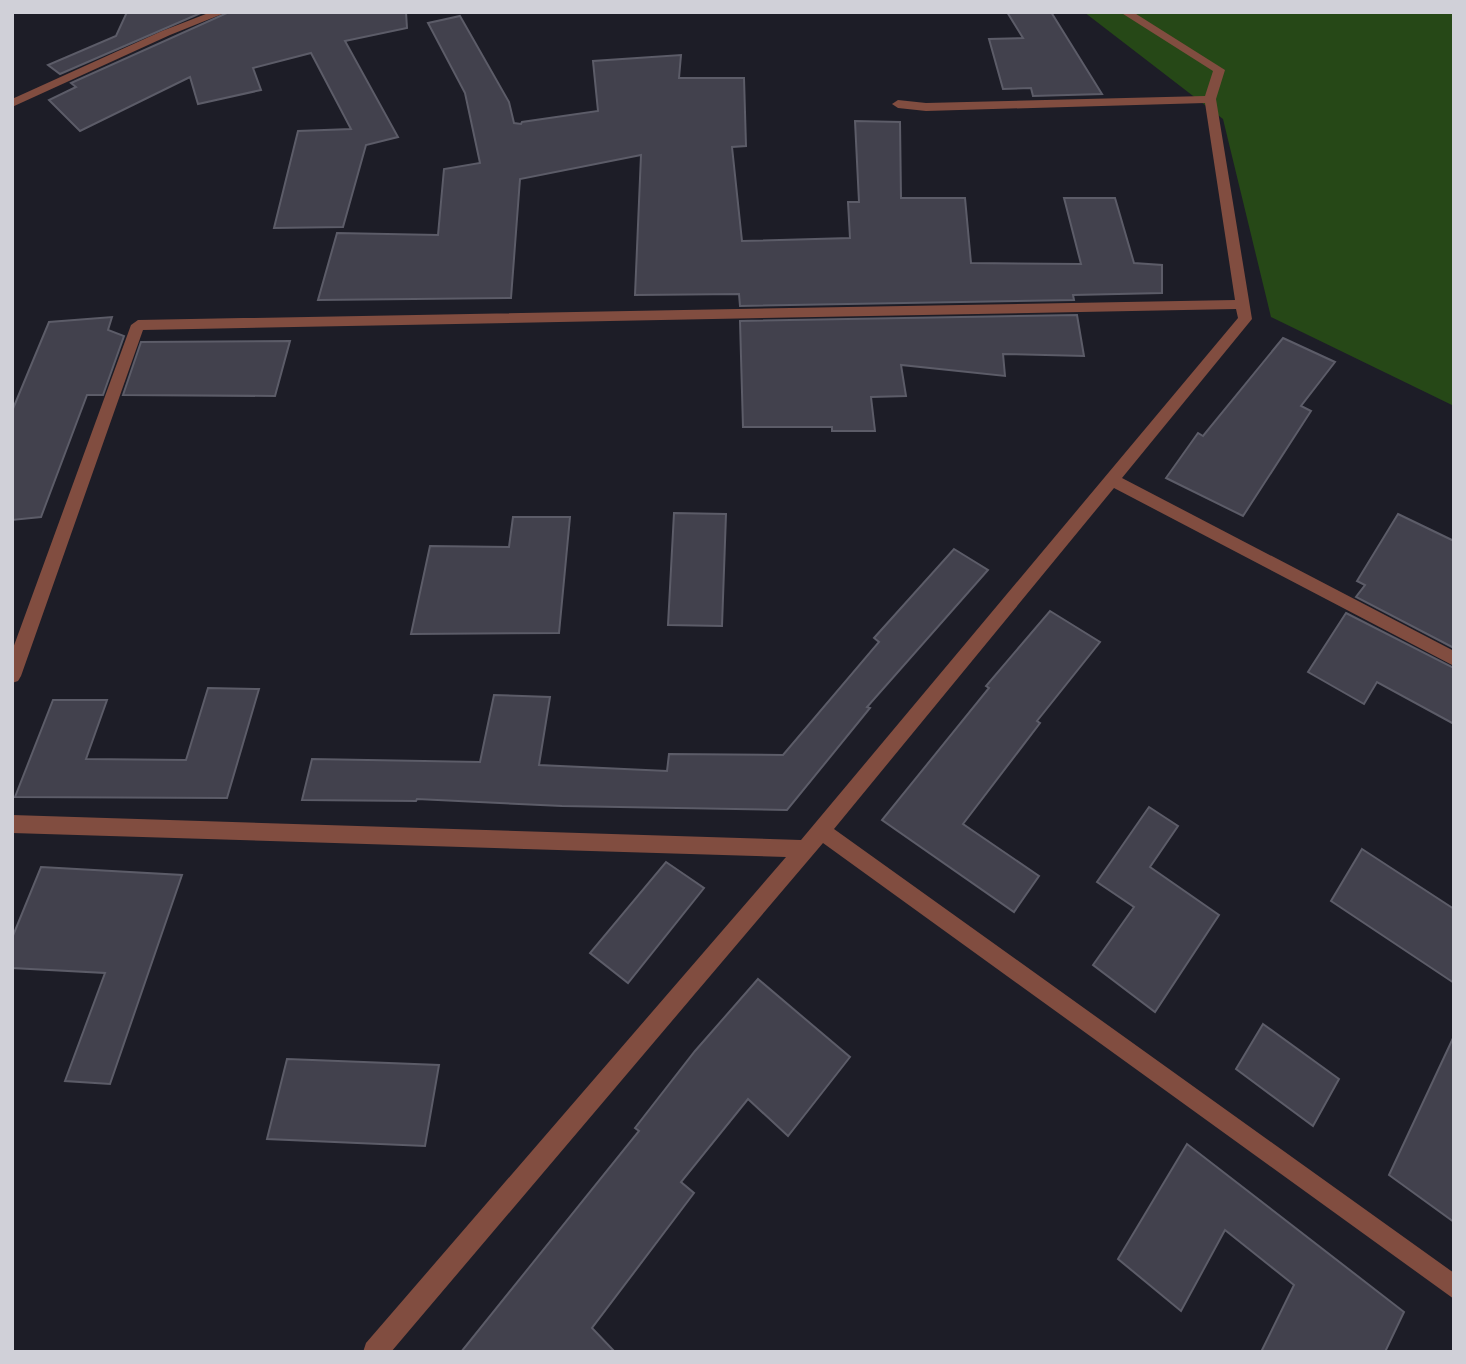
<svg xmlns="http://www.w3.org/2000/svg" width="1466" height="1364" viewBox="0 0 1466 1364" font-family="'IBM Plex Serif',serif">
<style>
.green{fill:#264817}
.building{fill:#42414d;stroke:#5c5c68;stroke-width:2}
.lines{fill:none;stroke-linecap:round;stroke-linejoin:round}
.minor{fill:#814d40;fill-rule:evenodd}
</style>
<rect width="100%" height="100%" fill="#1d1d27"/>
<polygon class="green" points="1084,12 1454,12 1454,406 1271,317 1223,119"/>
<g class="building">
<polygon points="127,12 203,12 60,74 48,65 116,36"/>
<polygon points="229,12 406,12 407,28 345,41 398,137 366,145 343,227 274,228 298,131 351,129 311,53 253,68 261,90 198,104 190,77 80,131 49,100 76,87 71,83"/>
<polygon points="1007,12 1051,12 1102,94 1033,96 1031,88 1003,89 989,39 1023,38"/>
<polygon points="460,16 509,102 514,123 521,124 522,122 598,111 593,61 681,55 679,78 744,78 746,146 732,147 742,241 850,238 848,202 859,202 855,121 900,122 901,198 965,198 971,263 1081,264 1064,198 1115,198 1134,263 1162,265 1162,293 1073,295 1074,300 740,306 739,294 635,295 641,155 520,179 511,298 318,300 337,233 438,235 444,169 480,163 465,93 428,23"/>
<polygon points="1077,315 1084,356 1003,354 1005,376 901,365 906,396 871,397 875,431 832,431 832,427 743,427 740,321"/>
<polygon points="112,317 108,330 124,336 103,395 87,395 41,517 12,520 12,411 49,322"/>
<polygon points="1283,338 1335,362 1301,406 1311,411 1243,516 1166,478 1198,433 1203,436"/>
<polygon points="290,341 275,396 123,395 141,342"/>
<polygon points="674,513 726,514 722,626 668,625"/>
<polygon points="1398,514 1454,541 1454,648 1356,597 1365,585 1357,581"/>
<polygon points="513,517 570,517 559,633 411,634 430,546 509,547"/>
<polygon points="954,549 988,570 867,707 870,708 787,810 562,806 417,799 416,801 302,800 312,759 480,762 494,695 550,697 539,765 667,771 669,754 783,755 879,642 874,638"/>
<polygon points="1050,611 1100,642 1037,721 1040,723 963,824 1039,876 1014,912 882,820 989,688 986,686"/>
<polygon points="1346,613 1454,668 1454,724 1377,682 1364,704 1308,672"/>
<polygon points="208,688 259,689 227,798 15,797 53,700 107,700 86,759 186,760"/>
<polygon points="1149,807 1178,826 1150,867 1219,915 1155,1012 1093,965 1134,907 1097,882"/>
<polygon points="1362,849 1454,909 1454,983 1331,901"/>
<polygon points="666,862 704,888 628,983 590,953"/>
<polygon points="41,867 182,875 110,1084 65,1081 105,973 12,968 12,938"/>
<polygon points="758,979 850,1057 788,1136 748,1099 681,1182 694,1193 592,1328 615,1352 461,1352 639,1131 635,1128 695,1051"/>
<polygon points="1263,1024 1339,1079 1313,1126 1236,1069"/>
<polygon points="1454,1036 1454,1222 1389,1175"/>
<polygon points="287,1059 439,1065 425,1146 267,1139"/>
<polygon points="1187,1144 1404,1312 1385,1352 1261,1352 1294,1285 1225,1230 1181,1311 1118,1259"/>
</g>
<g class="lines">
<g class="minor">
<polygon points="211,12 227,12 170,35 12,107 12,99 162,31"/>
<polygon points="1120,12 1133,12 1225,70 1216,99 1252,319 1122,478 1454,651 1454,666 1114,488 834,829 1454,1273 1454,1299 823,843 391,1352 363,1352 366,1343 786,857 12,833 12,815 801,840 1238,318 1236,309 143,330 21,676 18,681 12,683 12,651 131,325 138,320 1235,300 1205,103 926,111 898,108 892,104 898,100 926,103 1205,96 1213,71"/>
</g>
</g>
<rect width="1466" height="1364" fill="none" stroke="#d0d0d8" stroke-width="28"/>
</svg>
